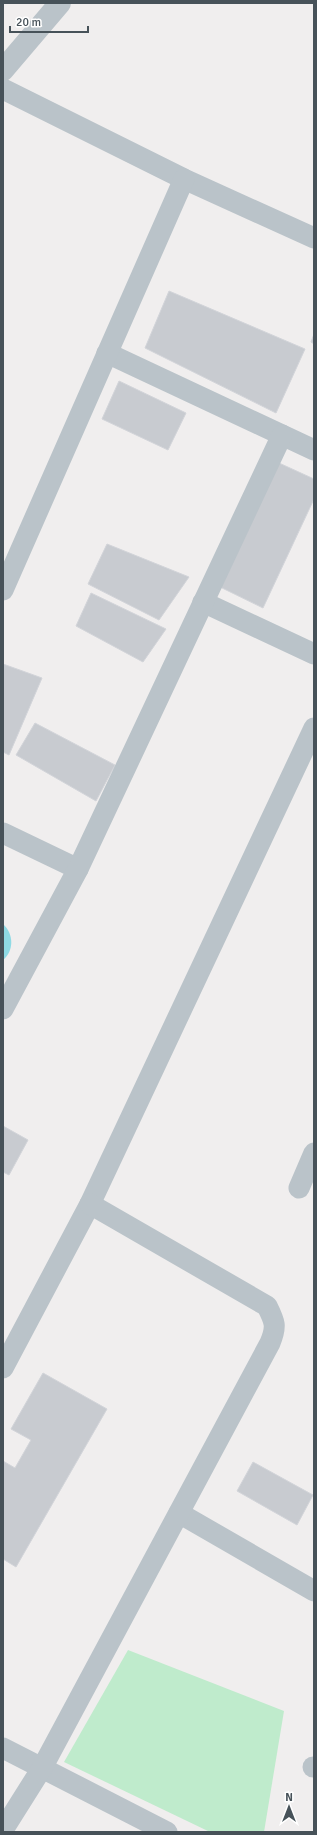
<svg xmlns="http://www.w3.org/2000/svg" width="317" height="1835" viewBox="0 0 317 1835" font-family="Signika,sans-serif">
<style>
.green{fill:#bfebcc}
.water{fill:#8fdae4}
.building{fill:#c8cbd0;stroke:#d2d4d9}
.lines{fill:none;stroke-linecap:round;stroke-linejoin:round}
.minor{stroke:#bac3c9;stroke-width:21}
.tertiary{stroke:#bac3c9;stroke-width:22}
</style>
<rect width="100%" height="100%" fill="#f0eeee"/>
<polygon class="green" points="128,1650 284,1711 264,1832 210,1832 64,1762"/>
<path class="water" d="M3 924C14 934 14 951 3 960Z"/>
<g class="building">
<polygon points="169,291 305,349 276,413 145,348"/>
<polygon points="314,334 314,344 311,342"/>
<polygon points="119,381 186,413 168,450 102,419"/>
<polygon points="279,463 314,479 314,499 263,608 218,586"/>
<polygon points="107,544 189,577 159,620 88,584"/>
<polygon points="91,593 166,629 143,662 76,626"/>
<polygon points="3,664 42,678 9,755 3,752"/>
<polygon points="35,723 115,765 96,801 16,755"/>
<polygon points="3,1126 28,1140 9,1175 3,1172"/>
<polygon points="43,1373 107,1409 16,1567 3,1559 3,1461 15,1468 31,1440 11,1429"/>
<polygon points="253,1462 313,1495 297,1525 237,1491"/>
</g>
<g class="lines">
<g class="minor">
<polyline points="3,89 184,179 314,238"/>
<polyline points="107,353 314,450"/>
<polyline points="3,590 184,179"/>
<polyline points="203,602 314,654"/>
<polyline points="3,833 78,869"/>
<polyline points="3,1009 78,869 282,435"/>
<polyline points="299,1188 314,1153"/>
<polyline points="3,1368 90,1204 314,728"/>
<polyline points="179,1513 314,1591"/>
<polyline points="3,1748 167,1832"/>
<polyline points="313,1767 314,1767"/>
<path d="M3 1830 42 1768 270 1343C277 1326 275 1322 267 1306L90 1204"/>
</g>
<polyline class="tertiary" points="3,70 60,3"/>
</g>
<rect width="317" height="1835" fill="none" stroke="#475259" stroke-width="8"/>
<g transform="translate(289 1807)" stroke="#ffffff" stroke-width="3" paint-order="stroke">
<path d="M0-3L7 15L0 10L-7 15Z" fill="#475259"/>
<text y="-6" font-size="11" font-weight="bold" text-anchor="middle" fill="#475259">N</text>
</g>
<path d="M10 26v6h78v-6" fill="none" stroke="#475259" stroke-width="2"/>
<text x="16" y="26" font-size="12" fill="#475259" stroke="#ffffff" stroke-width="3" paint-order="stroke">20 m</text>
</svg>
